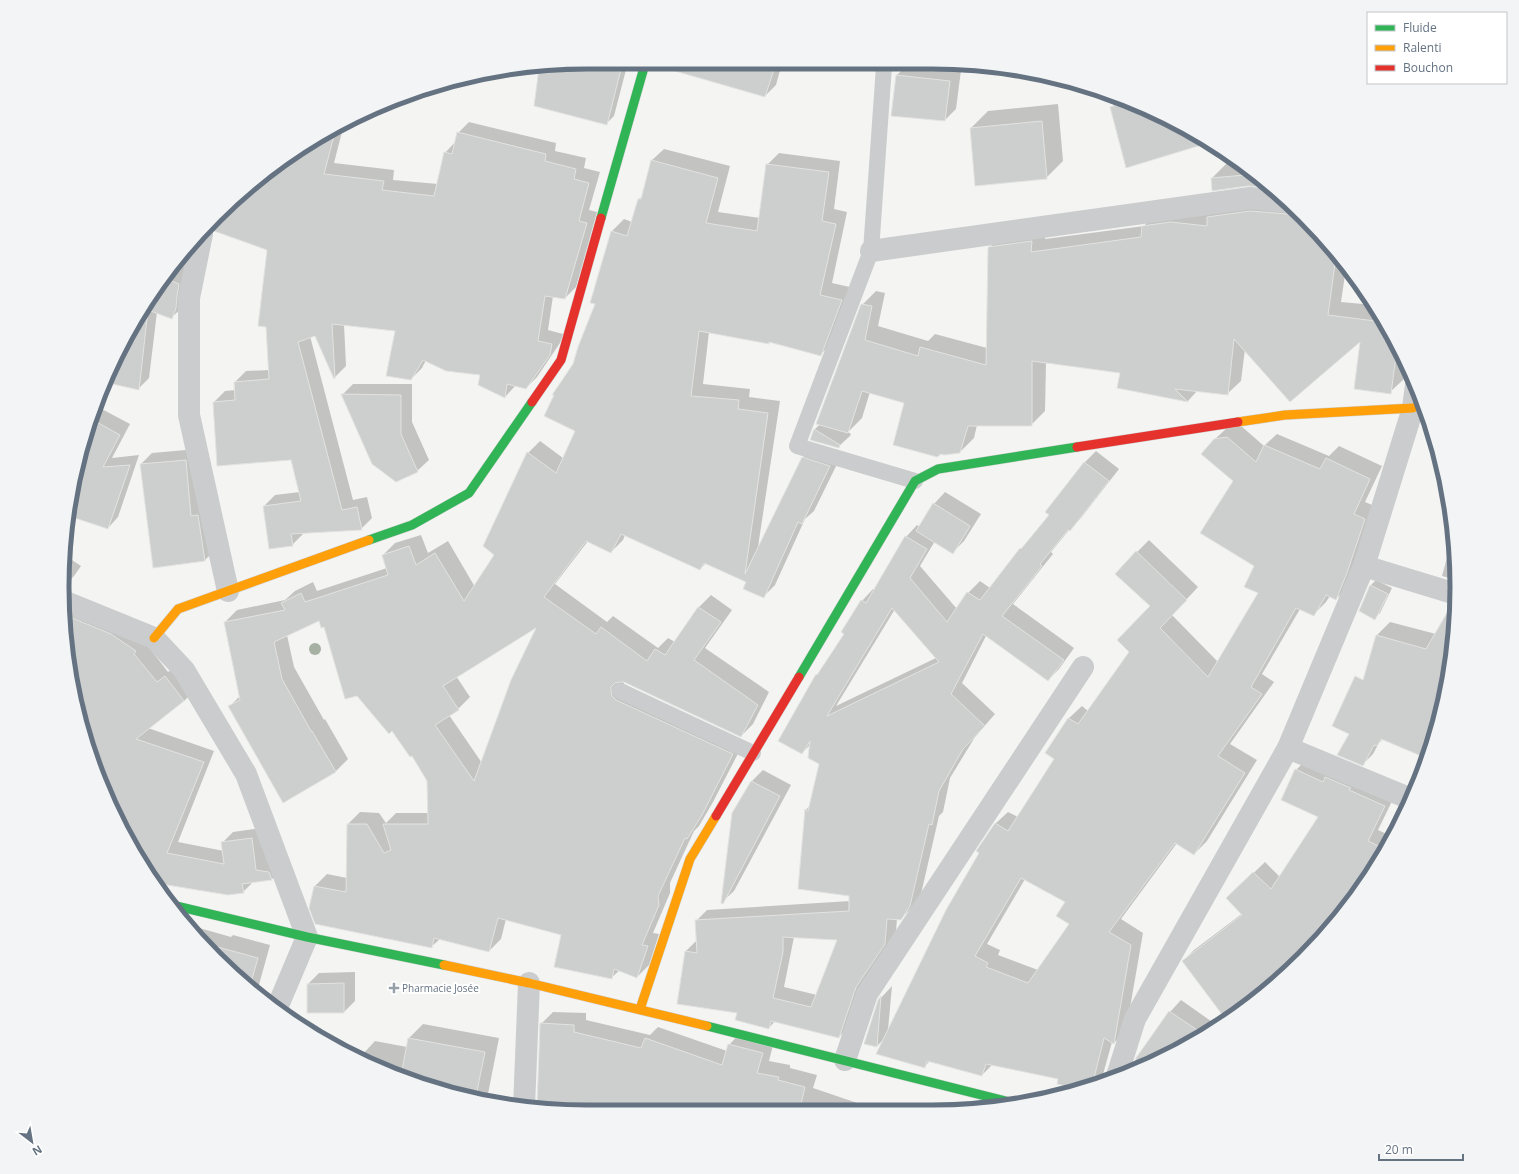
<svg xmlns="http://www.w3.org/2000/svg" width="1519" height="1174" viewBox="0 0 1519 1174" font-family="'Open Sans',sans-serif">
<style>
.shadow{fill:#0003;fill-rule:evenodd}
.building{fill:#cdcece;stroke:#e3e3e2;fill-rule:evenodd}
.lines{fill:none;stroke-linecap:round;stroke-linejoin:round}
.fast-casing{stroke:#d0d2d2;stroke-width:10}
.slow-casing{stroke:#d0d2d2;stroke-width:10}
.jam-casing{stroke:#d0d2d2;stroke-width:10}
.lane{stroke:#cbcccd;stroke-width:16}
.street{stroke:#cbcccd;stroke-width:22}
.fast{stroke:#30b455;stroke-width:9}
.slow{stroke:#ff9f0a;stroke-width:9}
.jam{stroke:#e5322d;stroke-width:9}
.tree{fill:#a6b0a3}
.poi-dot{fill:#96a0a9;stroke:#fff;stroke-width:1.5}
.labels{text-anchor:middle;dominant-baseline:central;stroke-width:4;stroke-linejoin:round;paint-order:stroke}
.poi-label{font-size:10px;fill:#647282;stroke:#fff;text-anchor:start}
.rim{fill:none;stroke:#647282;stroke-width:5}
</style>
<rect width="100%" height="100%" fill="#f4f4f2"/>
<g class="shadow">
<polygon points="587,62 628,62 614,116 606,124 540,72 530,70"/>
<polygon points="709,62 782,63 776,85 765,96"/>
<polygon points="908,64 961,70 956,109 945,120 897,75"/>
<polygon points="1119,99 1164,116 1207,143 1111,108"/>
<polygon points="1058,104 1063,161 1046,178 971,128 988,111"/>
<polygon points="469,122 556,143 555,151 586,158 584,168 600,172 589,210 597,212 576,287 565,298 553,296 548,330 563,334 560,343 537,377 526,388 516,385 505,397 481,374 426,360 422,368 411,379 396,330 344,324 346,366 335,377 315,335 310,336 353,500 367,497 372,518 361,529 303,532 303,534 292,545 264,506 275,495 300,492 292,459 214,402 225,391 236,390 235,382 246,371 270,370 268,249 210,223 216,216 324,132 344,124 334,163 394,170 393,180 438,184 445,153 456,141 458,133"/>
<path d="M664 149 730 166 718 212 760 218 767 165 779 153 840 161 834 209 847 212 832 283 854 288 833 342 821 354 770 342 769 343 709 332 703 384 750 389 749 397 780 401 758 547 802 458 815 446 842 454 814 511 805 519 775 585 763 597 747 582 706 563 700 569 625 535 623 540 611 552 588 541 555 584 607 622 613 616 658 648 668 638 675 642 699 607 711 595 732 610 705 648 769 692 753 724 741 736 623 681 624 684 744 742 713 802 699 826 694 831 670 883V893L653 933 659 934 649 965 637 977 620 970 611 978 562 934 506 919 501 939 489 951 440 939 431 947 315 886 327 874 347 878 348 824 360 812 379 813 386 823 396 813H429L428 781 412 755 392 730 358 695 324 626 320 620 287 635 294 667 324 720 325 719 348 759 336 771 283 801 230 706 240 696 225 622 237 610 285 600 295 591 313 582 317 591 387 568 383 555 395 543 421 535 428 553 448 541 475 587 495 554 528 453 540 441 563 458 576 430 574 364 596 303 612 231 624 219 632 222 639 199 643 196 651 161ZM538 625 482 763 449 715 458 709 470 697 456 676Z"/>
<polygon points="1240,163 1251,170 1270,187 1212,178 1226,164"/>
<polygon points="1284,199 1303,216 1346,268 1341,302 1374,305 1406,365 1404,379 1390,392 1361,339 1245,349 1241,381 1227,394 1197,391 1188,401 1118,388 1121,372 1046,362 1045,411 1031,425 977,425 974,438 960,452 941,454 939,455 906,403 870,392 862,418 848,432 851,434 850,436 838,447 811,439 815,429 820,424 862,305 876,291 885,293 878,326 928,341 935,334 987,348 989,248 1003,234 1045,228 1045,239 1144,226 1157,212"/>
<polygon points="196,242 183,307 172,317 157,312 149,378 138,389 108,382 132,325"/>
<polygon points="353,384 412,384 412,422 429,460 417,471 342,395"/>
<polygon points="98,407 130,424 112,458 139,455 118,517 108,528 75,489 80,451"/>
<path d="M1240 425 1264 446 1277 434 1329 456 1339 446 1382 466 1365 502 1377 507 1348 587 1336 599 1330 596 1326 602 1314 614 1300 609 1262 674 1274 682 1230 744 1257 760 1207 841 1194 854 1177 843 1121 919 1143 933 1126 1031 1114 1043 1112 1042 1102 1078 1095 1085 1081 1089 1058 1083 1060 1078 993 1064 982 1075 930 1061 924 1067 884 1039 877 1046 879 1000 892 986 888 1030 995 824 1008 812 1018 817 1056 759 1046 752 1069 718 1082 706 1088 711 1130 651 1151 606 1137 552 1149 540 1198 587 1172 615 1218 662 1259 592 1255 566 1234 481 1215 439 1228 427ZM1025 879 1067 902 1070 924 1038 970 998 955 1000 950 987 944Z"/>
<polygon points="197,449 216,549 205,560 154,567 141,464 152,453"/>
<path d="M1096 451 1119 469 1081 518 1069 530 1051 552 1053 554 1013 604 1074 648 1059 669 1048 680 986 636 962 683 995 714 975 737 950 778 943 812 939 816 921 894 912 907 901 919 897 918 896 932 850 1025 839 1037 775 1021 769 1028 738 1012 686 951 697 940 696 921 707 910 850 901V895L806 810 811 804 820 763 810 745 802 753 817 675 823 669 846 634 862 601 873 589 874 590 906 537 917 525 920 527 934 504 945 492 981 514 964 541 953 552 935 541 920 566 957 609 968 593 980 581 990 588 1051 515 1084 463ZM895 609 936 658 836 706ZM794 937 838 939 817 995 784 987Z"/>
<polygon points="1452,541 1456,580 1442,576 1451,543"/>
<polygon points="68,544 71,547 66,553"/>
<polygon points="66,556 81,566 74,576 62,588"/>
<polygon points="1376,580 1392,588 1380,613 1374,618 1371,585"/>
<polygon points="63,595 145,642 168,672 176,666 195,690 184,701 148,728 214,751 178,842 224,851 222,843 233,832 262,828 283,868 272,879 253,882 243,892 149,876 90,756 72,689"/>
<polygon points="1455,603 1447,690 1443,703 1366,674 1376,636 1390,622 1436,634 1452,606"/>
<polygon points="1351,733 1387,735 1379,743 1373,754 1363,764"/>
<polygon points="1307,759 1395,795 1378,830 1391,836 1368,879 1303,958 1227,1020 1183,961 1194,950 1243,913 1228,898 1265,862 1280,877 1320,817 1296,770"/>
<polygon points="763,770 791,785 734,891 722,902 733,813 752,781"/>
<polygon points="189,925 231,937 233,935 270,945 257,992 216,958"/>
<polygon points="355,972 355,1001 344,1012 308,1012 308,984 319,973"/>
<polygon points="1181,1000 1218,1026 1143,1063 1137,1059 1170,1012"/>
<polygon points="553,1012 586,1013 586,1020 650,1035 658,1027 727,1051 729,1045 741,1032 774,1041 769,1061 790,1065 790,1068 817,1075 813,1088 872,1108 537,1107 541,1024"/>
<polygon points="423,1024 499,1038 487,1099 386,1072 354,1055 361,1056 375,1041 407,1047 409,1038"/>
<polygon points="892,1103 903,1108 887,1108"/>
</g>
<g class="building">
<polygon points="587,62 595,62 621,69 607,125 534,106 539,68"/>
<polygon points="669,62 750,62 776,63 765,97 668,69"/>
<polygon points="896,75 950,81 945,121 891,116"/>
<polygon points="1128,102 1164,116 1208,143 1126,168 1110,107"/>
<polygon points="1042,121 1047,179 975,186 970,128"/>
<polygon points="336,128 324,174 384,181 382,190 434,196 444,152 452,154 457,132 546,154 545,161 576,169 574,179 589,183 579,221 587,223 565,299 545,296 538,341 552,344 550,355 526,389 507,384 505,398 478,385 480,375 446,371 423,360 411,380 386,376 395,331 332,324 335,378 334,379 315,336 298,342 342,510 357,507 362,530 291,534 293,546 269,549 263,506 301,501 291,460 217,466 213,402 235,400 234,382 269,379 266,327 258,326 267,250 214,231 209,224 216,216 324,132"/>
<path d="M651 160 718 178 706 223 757 231 766 164 829 172 822 221 836 224 820 295 842 300 821 356 769 342V344L699 331 691 396 739 400 738 409 768 413 745 574 802 457 830 466 802 524 798 522 764 598 743 589 746 582 704 563 700 570 621 534 611 553 586 541 544 597 596 634 601 627 647 661 655 649 665 655 698 607 721 622 694 660 758 705 741 737 624 682H620L615 683 611 687V691L612 696 616 700 733 754 702 815 687 839 685 838 658 896 659 905 642 945 648 946 637 978 614 969 612 979 554 967 561 935 498 918 489 952 434 938 432 948 315 924 309 908 314 886 346 892 347 824H367L384 853 391 850 383 824H428L427 781 412 756 410 757 392 731 389 734 357 696 345 699 324 627 321 628 319 621 274 642 282 679 311 731H312L336 772 283 803 228 706 240 700 224 622 285 610 281 603 301 593 305 602 388 575 382 555 409 546 416 565 435 553 464 601 494 555 483 546 527 452 556 473 575 431 544 416 554 395H552L573 364 578 347 595 304 590 303 611 231 627 236 638 199H641ZM536 628 511 680 474 781 435 725 459 710 443 686Z"/>
<polygon points="1256,174 1271,188 1248,186 1212,191 1211,178"/>
<polygon points="1297,210 1303,216 1336,256 1328,315 1383,322 1397,348 1391,394 1354,389 1360,342 1290,402 1234,339 1228,395 1175,389 1188,402 1117,388 1120,373 1032,361 1032,426 968,426 960,453 944,455 940,454 939,456 937,457 893,445 904,403 862,391 848,433 816,424 861,304 872,306 865,340 918,356 920,347 986,365 988,247 1032,241 1031,252 1141,237 1142,226 1171,222 1207,226 1207,217 1250,211 1287,214 1293,214"/>
<polygon points="167,279 179,284 177,296 176,308 172,319 148,310 139,390 108,383 132,325"/>
<polygon points="341,394 401,395 401,434 418,472 396,482 372,464"/>
<polygon points="93,420 120,435 103,467 130,465 108,529 75,518 72,524 70,523 80,451"/>
<polygon points="814,429 840,445 839,448 810,440"/>
<path d="M1227 437 1256 462 1264 445 1320 469 1326 458 1370 479 1354 514 1365 519 1347 573 1336 600 1326 595 1314 616 1296 608 1251 687 1262 694 1218 756 1245 773 1194 855 1175 843 1109 932 1131 945 1114 1044 1104 1038 1092 1086 1079 1089 1057 1084 1058 1079 986 1064 982 1076 927 1061 925 1068 876 1054 946 910 979 853 976 851 995 823 1008 831 1054 759 1045 753 1068 718 1078 724 1129 652 1117 640 1150 606 1115 574 1136 551 1187 600 1160 628 1208 677 1258 593 1244 587 1254 566 1200 533 1233 481 1201 454 1214 439ZM1021 878 1065 902 1056 916 1069 924 1028 983 986 967 988 963 975 956Z"/>
<polygon points="186,460 191,516 198,515 205,561 153,568 140,464"/>
<path d="M1084 462 1109 481 1070 531 1068 530 1040 564 1042 566 1002 616 1064 660 1048 681 983 634 951 694 985 726 963 749 939 791 932 825 929 824 910 906 901 920 887 919 885 944 856 987 839 1038 771 1021 769 1029 735 1020 737 1013 677 1004 685 951 697 953 695 920 849 911V896L798 889 805 809 808 811 819 764 808 758 810 741 802 754 778 741 816 674 817 675 844 634 841 632 861 600 866 603 905 536 927 549 910 578 947 622 967 592 980 600 1020 548 1021 549 1049 515 1045 512ZM892 608 939 662 827 716 860 661ZM783 937 837 940 811 1007 773 998 783 952Z"/>
<polygon points="933,503 970,526 953,554 916,531"/>
<polygon points="1370,585 1388,594 1375,620 1359,611"/>
<polygon points="1451,606 1455,606 1449,672 1436,708 1441,710 1426,758 1381,739 1377,746 1374,745 1363,766 1337,755 1349,734 1332,726 1355,676 1363,680 1376,635 1426,649"/>
<polygon points="65,615 111,634 136,651 134,654 157,682 165,676 184,701 136,739 204,762 167,853 224,864 221,842 252,838 256,870 269,872 272,880 242,884 244,893 228,895 155,883 155,884 150,878 90,756 72,689"/>
<polygon points="1295,769 1323,782 1325,777 1351,788 1349,790 1385,806 1368,841 1385,849 1368,879 1303,958 1227,1021 1182,961 1242,915 1226,898 1253,872 1271,889 1318,817 1281,800"/>
<polygon points="751,781 780,796 723,904 721,903 732,813"/>
<polygon points="203,943 258,958 250,986 216,958"/>
<polygon points="344,983 344,1013 307,1013 307,984"/>
<polygon points="881,996 877,1047 864,1044 878,1000"/>
<polygon points="1169,1011 1203,1034 1132,1069 1136,1058"/>
<polygon points="540,1023 574,1025 574,1032 641,1048 645,1038 722,1065 728,1044 763,1053 757,1073 779,1077 778,1080 805,1087 800,1108 537,1107"/>
<polygon points="408,1038 485,1052 476,1096 401,1076"/>
</g>
<g class="lines">
<defs>
<g id="fast">
<polyline points="601,218 643,71"/>
<polyline points="369,540 412,525 469,493 532,402"/>
<polyline points="799,677 915,481 938,469 1077,447"/>
<polyline points="172,905 307,937 444,965"/>
<polyline points="707,1026 1017,1104"/>
</g>
<g id="slow">
<polyline points="1238,422 1285,415 1413,408"/>
<polyline points="154,638 178,609 369,540"/>
<polyline points="444,965 529,983 707,1026"/>
<polyline points="640,1009 690,859 716,816"/>
</g>
<g id="jam">
<polyline points="532,402 561,360 601,218"/>
<polyline points="1077,447 1238,422"/>
<polyline points="716,816 799,677"/>
</g>
</defs>
<use href="#fast" class="fast-casing"/>
<use href="#slow" class="slow-casing"/>
<use href="#jam" class="jam-casing"/>
<g class="lane">
<polyline points="884,66 871,251 797,446 915,481"/>
<polyline points="620,691 753,753"/>
</g>
<g class="street">
<polyline points="202,234 189,298 189,415 228,591"/>
<polyline points="871,251 1250,198 1288,202"/>
<polyline points="1364,566 1456,594"/>
<polyline points="63,601 154,638 184,670 246,774 307,937 277,1008"/>
<polyline points="1288,748 1411,799"/>
<polyline points="845,1060 867,994 1083,667"/>
<polyline points="1117,1076 1135,1019 1288,748 1364,566 1413,408 1416,385"/>
<polyline points="524,1107 529,983"/>
</g>
<use href="#fast" class="fast"/>
<use href="#slow" class="slow"/>
<use href="#jam" class="jam"/>
</g>
<circle class="tree" cx="315" cy="649" r="6"/>
<path class="poi-dot" d="M392 982h4v4h4v4h-4v4h-4v-4h-4v-4h4z"/>
<g class="labels">
<g class="poi-label">
<text x="402" y="988">Pharmacie Josée</text>
</g>
</g>
<path d="M0 0H1519V1174H0ZM587 69H932A518 518 0 0 1 1450 587V587A518 518 0 0 1 932 1105H587A518 518 0 0 1 69 587V587A518 518 0 0 1 587 69Z" fill="#f3f4f5" fill-rule="evenodd"/>
<path class="rim" d="M587 69H932A518 518 0 0 1 1450 587V587A518 518 0 0 1 932 1105H587A518 518 0 0 1 69 587V587A518 518 0 0 1 587 69Z"/>
<rect x="1367" y="12" width="140" height="72" fill="#ffffff" stroke="#c1c7cd"/>
<rect x="1375" y="25" width="20" height="6" fill="#30b455" stroke="#c1c7cd"/>
<text x="1403" y="32" font-size="12" fill="#647282">Fluide</text>
<rect x="1375" y="45" width="20" height="6" fill="#ff9f0a" stroke="#c1c7cd"/>
<text x="1403" y="52" font-size="12" fill="#647282">Ralenti</text>
<rect x="1375" y="65" width="20" height="6" fill="#e5322d" stroke="#c1c7cd"/>
<text x="1403" y="72" font-size="12" fill="#647282">Bouchon</text>
<g transform="translate(32 1142) rotate(149)" stroke="#ffffff" stroke-width="3" paint-order="stroke">
<path d="M0-3L7 15L0 10L-7 15Z" fill="#647282"/>
<text y="-6" font-size="11" font-weight="bold" text-anchor="middle" fill="#647282">N</text>
</g>
<path d="M1379 1154v6h84v-6" fill="none" stroke="#647282" stroke-width="2"/>
<text x="1385" y="1154" font-size="12" fill="#647282" stroke="#ffffff" stroke-width="3" paint-order="stroke">20 m</text>
</svg>
